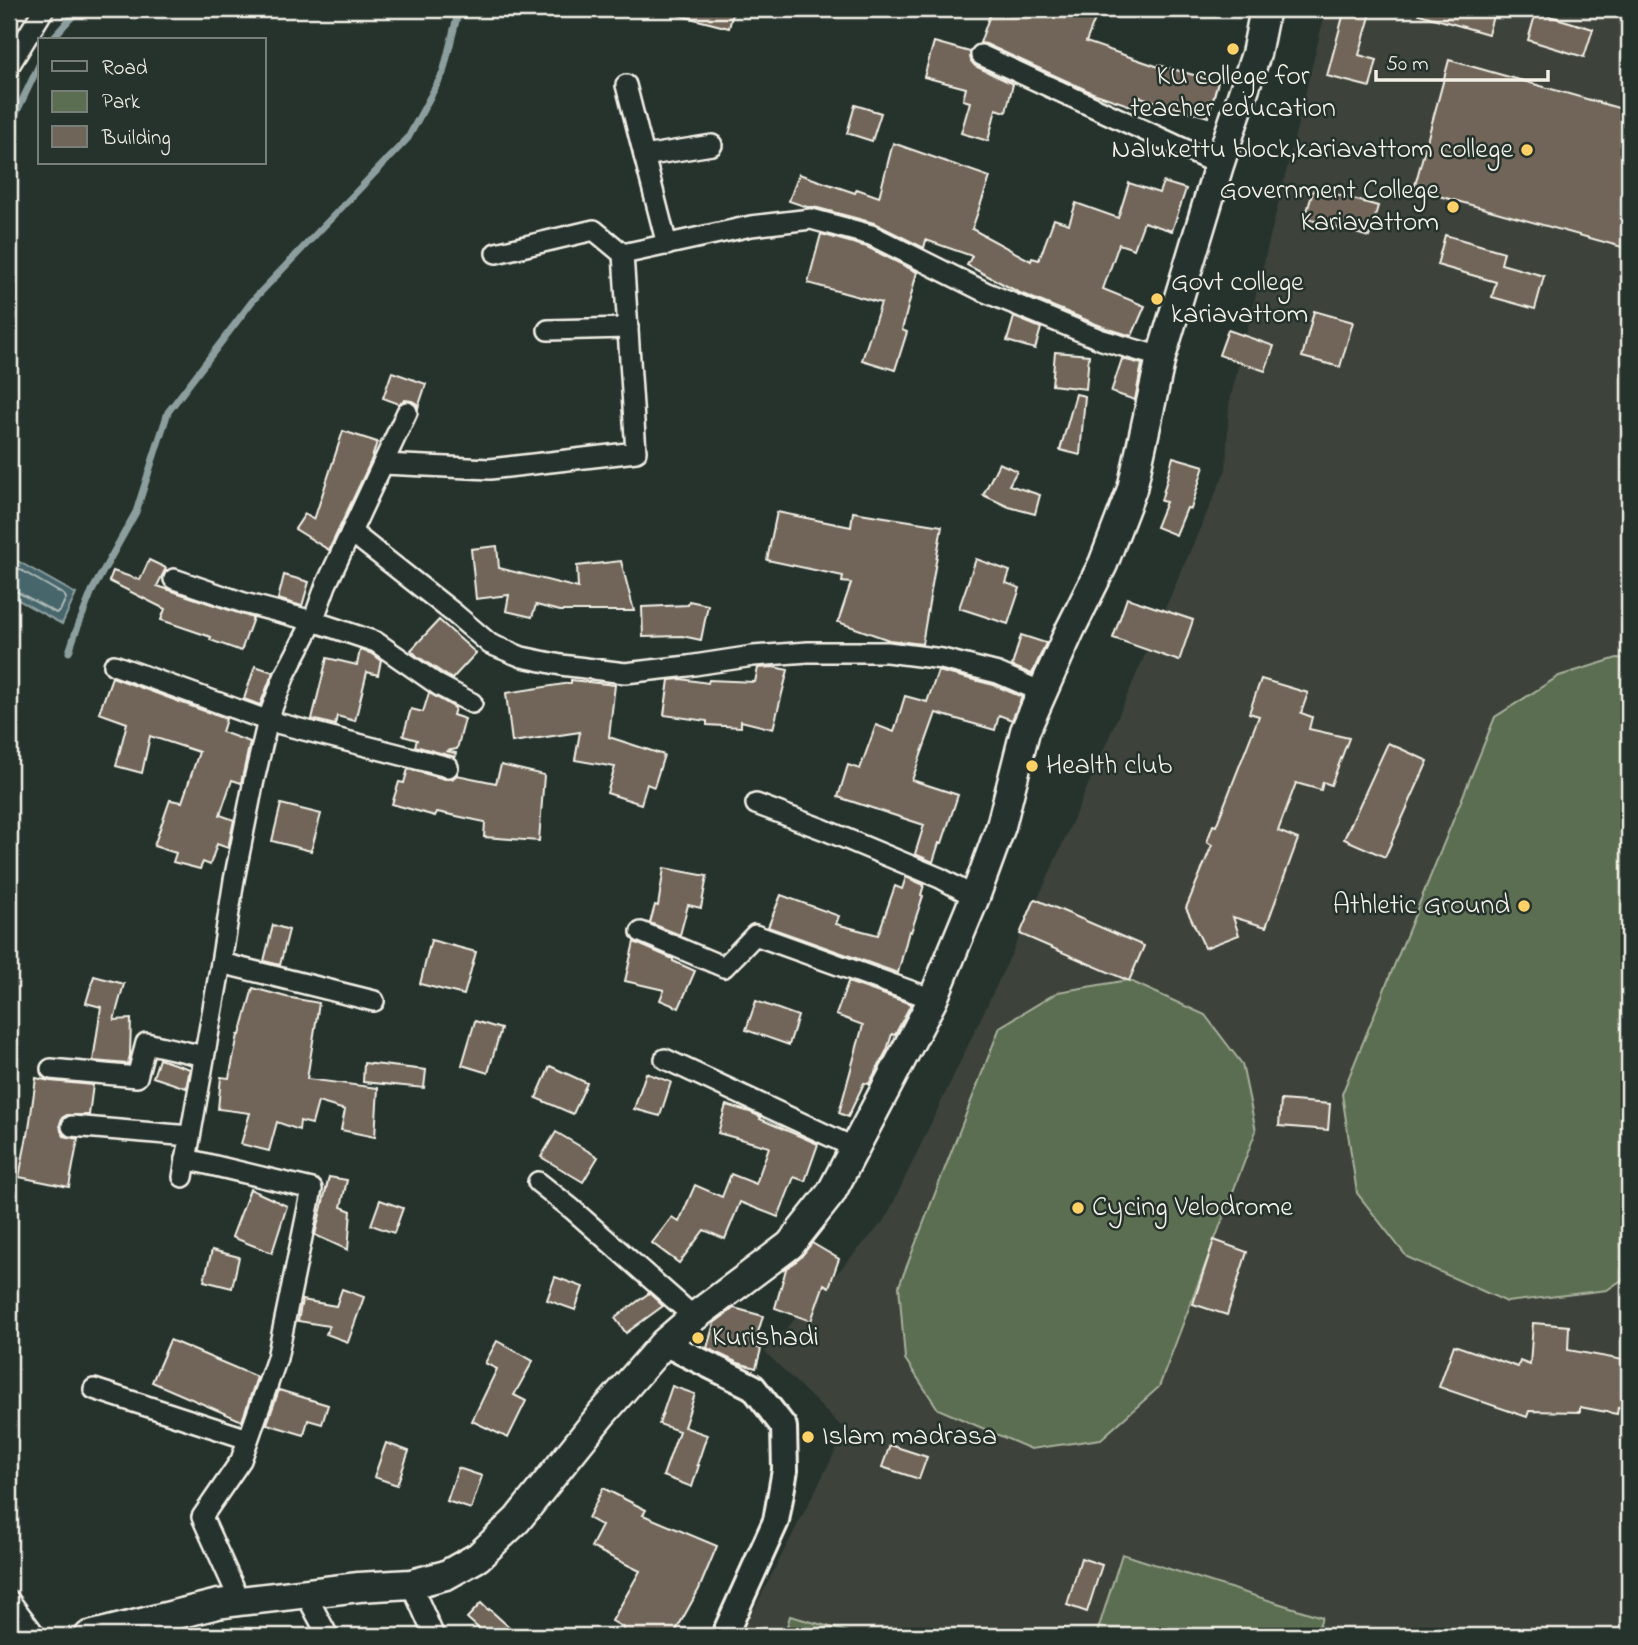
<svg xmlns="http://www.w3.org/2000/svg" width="1638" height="1645" viewBox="0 0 1638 1645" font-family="'Indie Flower',sans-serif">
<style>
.built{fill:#3c423a}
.green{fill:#5b6e51;stroke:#a8b09c;stroke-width:2}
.water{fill:#46666c;stroke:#8c9e9e;stroke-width:2}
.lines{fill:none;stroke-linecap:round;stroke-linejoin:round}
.shore{stroke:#aeb9b6;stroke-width:2}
.stream{stroke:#8c9e9e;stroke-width:7}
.building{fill:#6f6558;stroke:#f4f1e8;stroke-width:2}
.minor-casing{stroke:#f4f1e8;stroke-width:24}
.tertiary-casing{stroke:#f4f1e8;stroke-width:30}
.secondary-casing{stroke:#f4f1e8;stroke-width:33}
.minor{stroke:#26332d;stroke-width:19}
.tertiary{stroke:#26332d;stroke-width:24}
.secondary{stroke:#26332d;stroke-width:28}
.poi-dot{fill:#ffd166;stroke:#26332d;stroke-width:2.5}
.labels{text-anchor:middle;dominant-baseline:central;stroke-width:5;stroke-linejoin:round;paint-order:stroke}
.poi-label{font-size:28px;fill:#f4f1e8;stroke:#26332d;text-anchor:start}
</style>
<rect width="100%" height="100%" fill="#26332d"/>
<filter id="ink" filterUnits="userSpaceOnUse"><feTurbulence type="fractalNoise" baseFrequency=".0143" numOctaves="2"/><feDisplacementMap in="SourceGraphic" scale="14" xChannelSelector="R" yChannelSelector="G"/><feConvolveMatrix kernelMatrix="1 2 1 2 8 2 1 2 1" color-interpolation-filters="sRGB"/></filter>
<g filter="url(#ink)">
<polygon class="built" points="1326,9 1629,9 1629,1636 740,1636 846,1431 765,1352 885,1220 1047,879 1226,469 1229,404"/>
<g class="green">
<polygon points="1617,658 1629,659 1629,1275 1607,1290 1507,1302 1407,1257 1357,1193 1342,1094 1495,717 1559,676"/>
<polygon points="1128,980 1205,1015 1242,1064 1256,1131 1159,1387 1101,1439 1031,1449 938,1409 905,1359 899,1286 1000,1027 1058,992"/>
<polygon points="1122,1554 1322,1617 1316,1636 1096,1636"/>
<polygon points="790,1616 852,1633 851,1636 784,1636"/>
</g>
<polygon class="water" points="14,559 76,594 62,624 9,595 9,571"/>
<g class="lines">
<polyline class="shore" points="9,571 19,569 64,595 66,598 60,611 56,613 14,590 9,590"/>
<g class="stream">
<polyline points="51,40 79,9"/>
<polyline points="9,128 40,63"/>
<polyline points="69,652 75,634 92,591 136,512 168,412 254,299 408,138 443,73 459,9"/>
</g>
</g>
<g class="building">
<polygon points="679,9 734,9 729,28 678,15"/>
<polygon points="992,9 1099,9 1086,42 1159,67 1159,65 1218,82 1208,117 1137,96 1134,107 1093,93 986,44 980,43"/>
<polygon points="1345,9 1372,9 1359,55 1377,60 1370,87 1327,76"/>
<polygon points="1420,9 1495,9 1488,34 1419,14"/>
<polygon points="1536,12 1593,29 1584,57 1528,40"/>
<polygon points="934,42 970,52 971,61 975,66 1013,84 1006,112 996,109 988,141 961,133 970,102 963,100 966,88 924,77"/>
<polygon points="1449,60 1629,111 1629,249 1414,189"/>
<polygon points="855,105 881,113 872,141 847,133"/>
<polygon points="893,143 990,177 972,229 1031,261 1032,258 1039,260 1054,219 1069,224 1076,203 1118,218 1129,183 1159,193 1163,182 1186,189 1172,231 1144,222 1134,249 1119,244 1103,289 1145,306 1132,336 1106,328 1020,293 967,265 972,256 926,240 924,248 874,223 814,207 807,207 789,201 799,174 855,193 857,189 879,197"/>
<polygon points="1314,188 1378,206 1369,237 1305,218"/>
<polygon points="821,234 867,247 917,272 902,330 907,332 895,370 862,360 881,303 808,283"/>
<polygon points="1445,235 1504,252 1501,264 1544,276 1535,309 1492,297 1496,282 1437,265"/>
<polygon points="1314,311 1353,322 1340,367 1302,357"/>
<polygon points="1014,317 1041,328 1035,349 1007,341"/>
<polygon points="1228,330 1274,346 1265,371 1219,355"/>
<polygon points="1055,352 1089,355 1086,389 1052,385"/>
<polygon points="1122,359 1142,364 1135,400 1111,392"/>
<polygon points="392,372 426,384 418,408 417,404 412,401 405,400 399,404 383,398"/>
<polygon points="1076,394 1085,396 1080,455 1060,450"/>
<polygon points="343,431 377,442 371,461 329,550 295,529 305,514 314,520"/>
<polygon points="1173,457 1204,466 1191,509 1187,508 1176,535 1156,527 1166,502 1161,501"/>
<polygon points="999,463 1017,471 1009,485 1040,495 1035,514 1009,507 983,495"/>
<polygon points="777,512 851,527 853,512 942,526 922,644 889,640 838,622 851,583 842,582 843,576 767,560"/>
<polygon points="497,546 499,568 578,588 577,566 621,561 634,611 560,611 536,605 532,617 506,611 509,595 476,599 471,549"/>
<polygon points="976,559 1010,571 1006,583 1020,588 1008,624 959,608"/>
<polygon points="149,560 166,568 157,586 253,618 241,651 210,640 211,637 161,620 165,609 109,581 113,571 140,580"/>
<polygon points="284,575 309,582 302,606 278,599"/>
<polygon points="1127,598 1193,620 1179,661 1113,638"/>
<polygon points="689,601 708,605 701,640 682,636 643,637 642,607 688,605"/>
<polygon points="439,620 476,653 452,679 417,656 411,650"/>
<polygon points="1021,635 1046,643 1032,674 1012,666"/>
<polygon points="360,650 370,653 381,660 378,675 367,672 355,721 337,716 335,725 312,719 327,658 357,665"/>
<polygon points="255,666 273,672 260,705 244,699"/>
<polygon points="773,667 788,670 773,729 741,721 741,727 707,725 707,721 664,715 669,680 681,679 708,683 709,680 755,682 758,668"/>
<polygon points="938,671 994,685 1022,697 1012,720 999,715 995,730 936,713 912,780 958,795 942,843 939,843 933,862 915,854 924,825 838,797 848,765 860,769 876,725 894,732 905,696 927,702"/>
<polygon points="112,677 226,719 222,732 250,742 241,783 232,780 220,815 234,820 228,848 217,844 210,865 203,862 200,869 173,862 176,853 154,846 170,800 182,802 199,752 150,736 142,773 116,766 127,723 99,713"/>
<polygon points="1261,679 1308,693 1301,713 1312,717 1309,729 1349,738 1331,785 1323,782 1321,790 1296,783 1278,831 1298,839 1266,927 1233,917 1239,935 1205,948 1186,908 1212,845 1207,842 1213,825 1216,826 1259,716 1249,713"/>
<polygon points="571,680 615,685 609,737 664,755 654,787 647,784 641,804 607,793 615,767 575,760 580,732 512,742 506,693 571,683"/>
<polygon points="429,693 455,708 453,715 465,719 457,749 446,751 456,753 455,757 415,746 417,740 403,736 411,709 423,712"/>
<polygon points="1388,743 1428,761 1385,857 1344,839"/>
<polygon points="501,765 544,775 539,841 484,837 485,822 437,812 435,816 392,804 399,782 404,783 408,769 445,779 452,779 457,775 496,783"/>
<polygon points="281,804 321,814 311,851 272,841"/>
<polygon points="664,868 707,876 701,908 688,905 680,935 650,923 655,905 658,906"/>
<polygon points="906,877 924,885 921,895 923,896 911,932 909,931 898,973 768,927 781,895 839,916 836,924 878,935 895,886 902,889"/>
<polygon points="1035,899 1144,946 1129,981 1020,934"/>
<polygon points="273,925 289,930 280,965 264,961"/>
<polygon points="431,940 476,952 464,995 420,984"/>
<polygon points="634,942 673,959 673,961 695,971 679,1008 660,1000 664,990 625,981"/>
<polygon points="94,976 124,984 114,1020 131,1019 130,1055 128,1064 93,1061 101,1007 86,1003"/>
<polygon points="848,982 911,1004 895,1035 892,1034 887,1050 869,1084 864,1083 848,1117 839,1113 863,1025 836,1015"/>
<polygon points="253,988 286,997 319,1003 307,1079 378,1088 375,1137 341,1130 345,1110 318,1102 312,1124 300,1121 299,1130 277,1122 269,1151 241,1144 250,1113 218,1109 221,1077 229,1078 238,1035 240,1035"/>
<polygon points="756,1001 798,1016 789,1045 746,1030"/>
<polygon points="475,1021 501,1029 488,1073 462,1065"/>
<polygon points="159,1059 190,1069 186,1088 153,1077"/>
<polygon points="364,1063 426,1070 424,1088 363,1082"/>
<polygon points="550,1066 587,1083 573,1114 536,1098"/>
<polygon points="646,1073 671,1082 660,1116 634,1109"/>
<polygon points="36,1078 50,1081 93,1085 89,1115 67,1115 62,1118 60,1124 61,1131 64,1136 78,1139 69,1187 19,1177 27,1136 28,1136"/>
<polygon points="1281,1100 1330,1104 1328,1130 1279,1126"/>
<polygon points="726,1105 750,1112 761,1117 760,1119 818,1144 805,1181 794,1177 778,1217 740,1202 725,1239 704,1230 679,1263 652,1243 672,1217 679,1222 695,1185 722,1197 731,1174 756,1184 769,1147 718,1133"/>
<polygon points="556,1132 598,1157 583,1182 541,1157"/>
<polygon points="329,1177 347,1180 341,1207 351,1211 348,1250 315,1235"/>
<polygon points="250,1189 287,1206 272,1253 232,1237"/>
<polygon points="380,1200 403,1208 394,1233 371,1225"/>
<polygon points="1214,1240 1247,1252 1227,1315 1193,1304"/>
<polygon points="812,1243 839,1259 829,1287 824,1284 811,1321 775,1308 786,1269 800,1258"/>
<polygon points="212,1250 239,1257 232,1288 204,1281"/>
<polygon points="555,1277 583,1287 575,1310 547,1300"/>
<polygon points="342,1289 364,1297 348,1342 326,1334 329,1326 298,1321 302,1300 336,1306"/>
<polygon points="649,1293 663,1306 626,1333 615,1318"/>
<polygon points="734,1308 763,1316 754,1346 761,1349 756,1368 738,1363 707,1348 714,1323"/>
<polygon points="1533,1323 1569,1326 1568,1350 1629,1361 1629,1409 1618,1407 1617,1414 1580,1407 1580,1412 1529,1411 1527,1417 1439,1387 1454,1345 1518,1367 1520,1361 1530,1365"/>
<polygon points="170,1340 257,1377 242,1421 152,1382"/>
<polygon points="497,1341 533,1361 514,1395 526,1401 508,1438 472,1421 497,1369 485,1363"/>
<polygon points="672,1386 695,1394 684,1427 707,1435 697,1465 699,1465 692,1487 663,1476 679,1431 659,1424"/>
<polygon points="279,1390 328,1405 322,1424 308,1420 304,1435 267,1424"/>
<polygon points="386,1443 409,1451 397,1485 374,1477"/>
<polygon points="890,1445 927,1457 919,1479 882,1467"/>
<polygon points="458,1468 482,1476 471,1509 447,1501"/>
<polygon points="603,1488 646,1510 643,1515 717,1546 699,1589 673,1636 620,1636 624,1628 612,1621 640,1571 591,1547 602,1526 588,1518"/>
<polygon points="1081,1558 1102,1565 1087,1612 1067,1605"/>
<polygon points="481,1603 488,1610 489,1609 519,1636 487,1636 467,1618"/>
</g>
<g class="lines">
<defs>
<g id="minor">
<polyline points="981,55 1219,165"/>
<polyline points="9,66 44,9"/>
<polyline points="626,85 667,245"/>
<polyline points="644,156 712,145"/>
<polyline points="496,253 594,230 623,254"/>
<polyline points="548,330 628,328"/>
<polyline points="383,464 490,469 636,452 623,254 751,226 811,219 871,235 985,292 1102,340 1161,357"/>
<polyline points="351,532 407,412"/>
<polyline points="174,579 244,603 313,621 376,642 438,685 472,703"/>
<polyline points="114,665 269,721 448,767"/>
<polyline points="756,804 825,830 940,878 975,897"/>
<polyline points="641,932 724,967 755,935 933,999"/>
<polyline points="374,1001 221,963 234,880 254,780 269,716 285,675 313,621 326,585 351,532 455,614 490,644 522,657 561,665 625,673 688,666 753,656 808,652 887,652 942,659 998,673 1042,692"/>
<polyline points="665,1059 855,1148"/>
<polyline points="51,1069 137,1077 146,1043 204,1056"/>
<polyline points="72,1126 190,1136"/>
<polyline points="186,1159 312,1189 277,1358 241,1460 202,1517 240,1601"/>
<polyline points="183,1177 221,963"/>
<polyline points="538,1182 572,1209 694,1317"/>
<polyline points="94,1389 248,1439"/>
<polyline points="411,1584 434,1636"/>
<polyline points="305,1593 328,1636"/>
<polyline points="9,1600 36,1636"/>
</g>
<polyline id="tertiary" points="664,1343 753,1387 784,1427 785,1470 776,1521 724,1636"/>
<polyline id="secondary" points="89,1636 218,1604 240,1601 359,1587 411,1584 446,1575 478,1557 517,1520 601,1415 664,1343 694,1317 790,1245 831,1193 933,999 975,897 1001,826 1025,731 1070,630 1103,564 1132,489 1161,357 1219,165 1256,54 1265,9"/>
</defs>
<use href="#minor" class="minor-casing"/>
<use href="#tertiary" class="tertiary-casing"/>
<use href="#secondary" class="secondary-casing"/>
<use href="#minor" class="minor"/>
<use href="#tertiary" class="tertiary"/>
<use href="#secondary" class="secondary"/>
</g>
</g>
<g class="poi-dot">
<circle cx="1233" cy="49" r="7"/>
<circle cx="1527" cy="150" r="7"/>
<circle cx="1453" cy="207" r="7"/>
<circle cx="1157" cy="299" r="7"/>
<circle cx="1032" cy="766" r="7"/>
<circle cx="1524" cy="906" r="7"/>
<circle cx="1078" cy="1208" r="7"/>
<circle cx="698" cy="1338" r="7"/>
<circle cx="808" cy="1437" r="7"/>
</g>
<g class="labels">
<g class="poi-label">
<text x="1233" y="77" text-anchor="middle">KU college for<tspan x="1233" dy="32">teacher education</tspan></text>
<text x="1513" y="150" text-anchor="end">Nalukettu block,kariavattom college</text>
<text x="1439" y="191" text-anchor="end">Government College<tspan x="1439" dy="32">Kariavattom</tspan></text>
<text x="1171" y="283">Govt college<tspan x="1171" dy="32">kariavattom</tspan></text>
<text x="1046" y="766">Health club</text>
<text x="1510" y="906" text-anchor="end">Athletic Ground</text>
<text x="1092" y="1208">Cycing Velodrome</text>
<text x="712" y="1338">Kurishadi</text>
<text x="822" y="1437">Islam madrasa</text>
</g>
</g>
<rect width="1638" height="1645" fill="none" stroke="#26332d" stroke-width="35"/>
<rect x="18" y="18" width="1603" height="1610" fill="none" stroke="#f4f1e8" stroke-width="2.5" filter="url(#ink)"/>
<rect x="38" y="38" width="228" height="126" fill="#26332d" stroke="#787f78" stroke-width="2"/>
<rect x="52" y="61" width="35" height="10" fill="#26332d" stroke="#787f78" stroke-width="2"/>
<text x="102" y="74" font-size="21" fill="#f4f1e8">Road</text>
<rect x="52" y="91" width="35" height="21" fill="#5b6e51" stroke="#787f78" stroke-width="2"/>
<text x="102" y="108" font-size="21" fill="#f4f1e8">Park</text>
<rect x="52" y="126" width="35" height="21" fill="#6f6558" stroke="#787f78" stroke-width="2"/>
<text x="102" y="144" font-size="21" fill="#f4f1e8">Building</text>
<path d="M1376 70v10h172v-10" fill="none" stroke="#f4f1e8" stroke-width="3.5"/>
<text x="1386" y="70" font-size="21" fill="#f4f1e8" stroke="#26332d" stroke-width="5" paint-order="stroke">50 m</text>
</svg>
